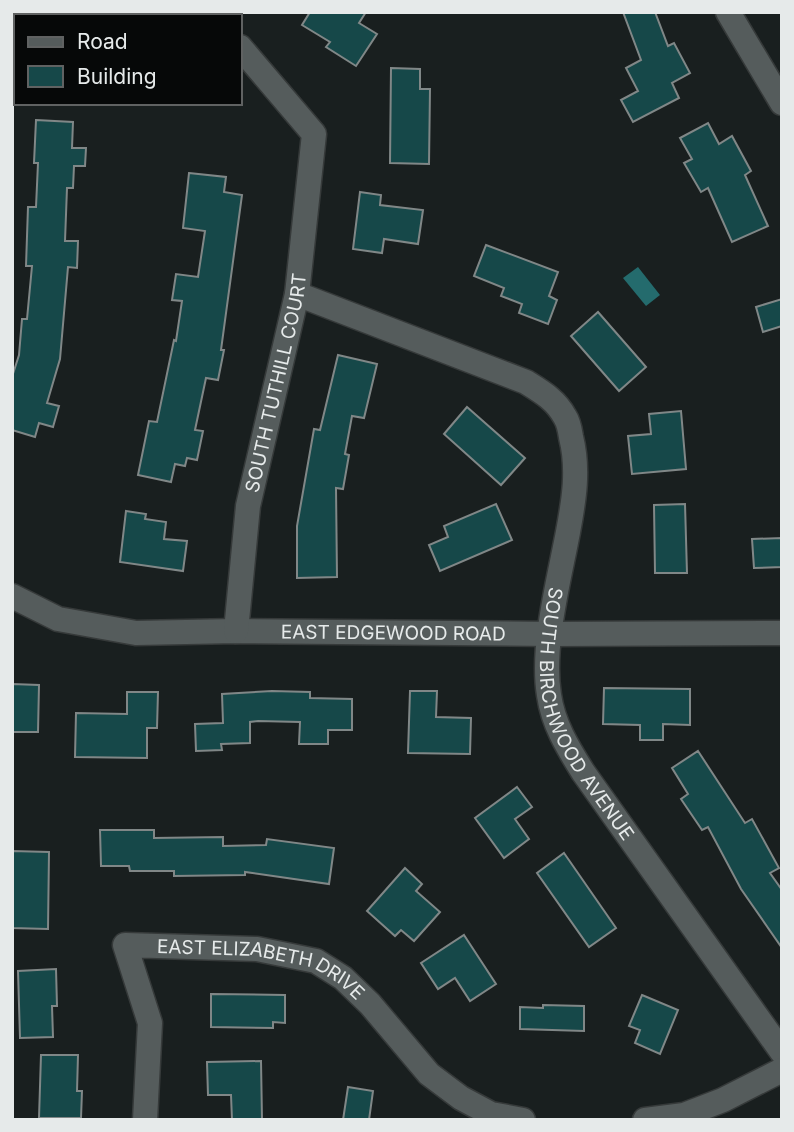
<svg xmlns="http://www.w3.org/2000/svg" width="794" height="1132" viewBox="0 0 794 1132" font-family="Inter,sans-serif">
<style>
.water{fill:#246b6d}
.building{fill:#164849;stroke:#808787;stroke-width:2}
.lines{fill:none;stroke-linecap:round;stroke-linejoin:round}
.street-casing{stroke:#363a3a;stroke-width:27}
.street{stroke:#555c5c;stroke-width:24}
.labels{text-anchor:middle;dominant-baseline:central;stroke-width:6;stroke-linejoin:round;paint-order:stroke}
.street-label{font-size:19px;fill:#e6eaea;stroke:#060808}
</style>
<rect width="100%" height="100%" fill="#191f1f"/>
<polygon class="water" points="638,267 660,295 646,306 623,278"/>
<g class="building">
<polygon points="310,12 366,12 359,23 377,34 356,66 326,47 330,42 302,25"/>
<polygon points="623,12 655,12 668,46 674,43 690,73 672,83 679,98 633,122 621,100 638,91 626,68 641,60"/>
<polygon points="391,68 420,69 420,89 430,89 429,164 390,163"/>
<polygon points="36,120 73,122 72,148 86,148 85,166 74,166 73,188 67,188 65,241 78,241 77,268 68,267 60,359 47,403 59,406 53,427 39,423 35,437 12,430 12,377 19,355 22,319 27,319 32,266 26,266 28,207 36,207 38,163 34,163"/>
<polygon points="708,123 719,144 732,136 751,171 745,175 768,226 732,242 708,188 701,192 684,163 692,159 680,138"/>
<polygon points="189,173 226,177 224,192 242,195 221,350 224,350 218,380 206,378 195,430 203,431 197,460 187,458 185,466 175,464 171,482 138,475 149,421 157,422 174,340 176,341 182,301 172,300 176,274 198,277 205,231 183,228"/>
<polygon points="360,192 381,195 380,205 423,210 418,244 384,239 382,253 353,249"/>
<polygon points="486,245 558,272 549,296 557,300 548,324 519,313 522,304 501,296 504,288 474,276"/>
<polygon points="782,299 782,326 763,332 756,307"/>
<polygon points="598,312 646,367 619,391 571,336"/>
<polygon points="338,355 377,364 364,418 352,416 345,454 349,455 343,489 336,488 337,577 297,578 297,526 314,429 320,430"/>
<polygon points="467,407 525,458 501,485 444,434"/>
<polygon points="681,411 686,469 632,474 628,436 651,434 649,414"/>
<polygon points="496,504 512,540 440,571 429,545 448,537 444,526"/>
<polygon points="685,504 687,573 655,573 654,505"/>
<polygon points="126,511 146,514 145,519 166,522 164,539 187,541 183,571 120,562"/>
<polygon points="782,538 782,567 754,568 752,539"/>
<polygon points="12,684 39,685 38,732 12,732"/>
<polygon points="604,688 690,689 690,725 663,724 663,740 640,740 640,725 603,724"/>
<polygon points="272,691 310,692 310,698 352,699 352,730 328,730 328,744 299,744 300,722 258,721 250,722 250,743 221,744 222,750 196,751 195,724 223,723 222,694"/>
<polygon points="410,691 437,691 436,717 471,718 470,754 408,753"/>
<polygon points="127,692 158,692 157,728 147,728 147,758 75,757 76,713 127,714"/>
<polygon points="698,751 745,823 752,819 779,868 770,873 782,890 782,948 741,889 708,827 702,830 681,799 688,794 672,768"/>
<polygon points="517,787 532,807 515,819 529,839 504,858 475,818"/>
<polygon points="100,830 154,830 154,838 223,837 223,846 266,845 267,839 334,848 329,884 245,872 245,875 174,876 174,871 130,871 129,866 101,866"/>
<polygon points="12,851 49,852 48,929 12,928"/>
<polygon points="564,853 616,928 589,947 537,873"/>
<polygon points="405,868 422,884 416,891 440,912 414,941 401,930 395,936 367,911"/>
<polygon points="464,935 496,984 470,1001 455,978 438,989 421,963"/>
<polygon points="56,969 57,1006 52,1006 53,1037 20,1038 18,971"/>
<polygon points="211,994 285,995 285,1023 273,1022 273,1028 211,1027"/>
<polygon points="642,995 678,1010 660,1054 635,1043 640,1030 629,1026"/>
<polygon points="543,1005 584,1006 584,1031 520,1029 520,1007 543,1008"/>
<polygon points="41,1055 78,1055 77,1091 82,1091 81,1118 39,1118"/>
<polygon points="261,1061 262,1120 232,1120 231,1095 208,1095 207,1062"/>
<polygon points="348,1087 373,1091 369,1120 343,1120"/>
</g>
<g class="lines">
<defs>
<g id="street">
<polyline points="210,12 213,16"/>
<polyline points="728,12 782,103"/>
<path id="s1" d="M297 294 526 382C542 392 556 400 565 417 569 423 570 431 571 437 579 469 574 500 568 532 559 580 541 647 549 695 553 724 568 748 583 772L782 1052"/>
<path id="s2" d="M12 596 58 619 136 633 236 631 551 634 782 633"/>
<path id="s3" d="M236 631 248 506 297 294 314 134 240 47"/>
<path id="s4" d="M145 1120 150 1023 125 945 257 949 316 961 343 978 370 1004 429 1074 461 1098 491 1114 523 1120"/>
<polyline points="645,1120 684,1115 723,1100 782,1070"/>
</g>
</defs>
<use href="#street" class="street-casing"/>
<use href="#street" class="street"/>
</g>
<g class="labels">
<g class="street-label">
<text stroke="none"><textPath href="#s3" startOffset="252">SOUTH TUTHILL COURT</textPath></text>
<text stroke="none"><textPath href="#s2" startOffset="388">EAST EDGEWOOD ROAD</textPath></text>
<text stroke="none"><textPath href="#s1" startOffset="609">SOUTH BIRCHWOOD AVENUE</textPath></text>
<text stroke="none"><textPath href="#s4" startOffset="320">EAST ELIZABETH DRIVE</textPath></text>
</g>
</g>
<rect width="794" height="1132" fill="none" stroke="#e6eaea" stroke-width="28"/>
<rect x="14" y="14" width="228" height="91" fill="#060808" stroke="#606262" stroke-width="2"/>
<rect x="28" y="37" width="35" height="10" fill="#555c5c" stroke="#606262" stroke-width="2"/>
<text x="77" y="49" font-size="21" fill="#e6eaea">Road</text>
<rect x="28" y="66" width="35" height="21" fill="#164849" stroke="#606262" stroke-width="2"/>
<text x="77" y="84" font-size="21" fill="#e6eaea">Building</text>
</svg>
